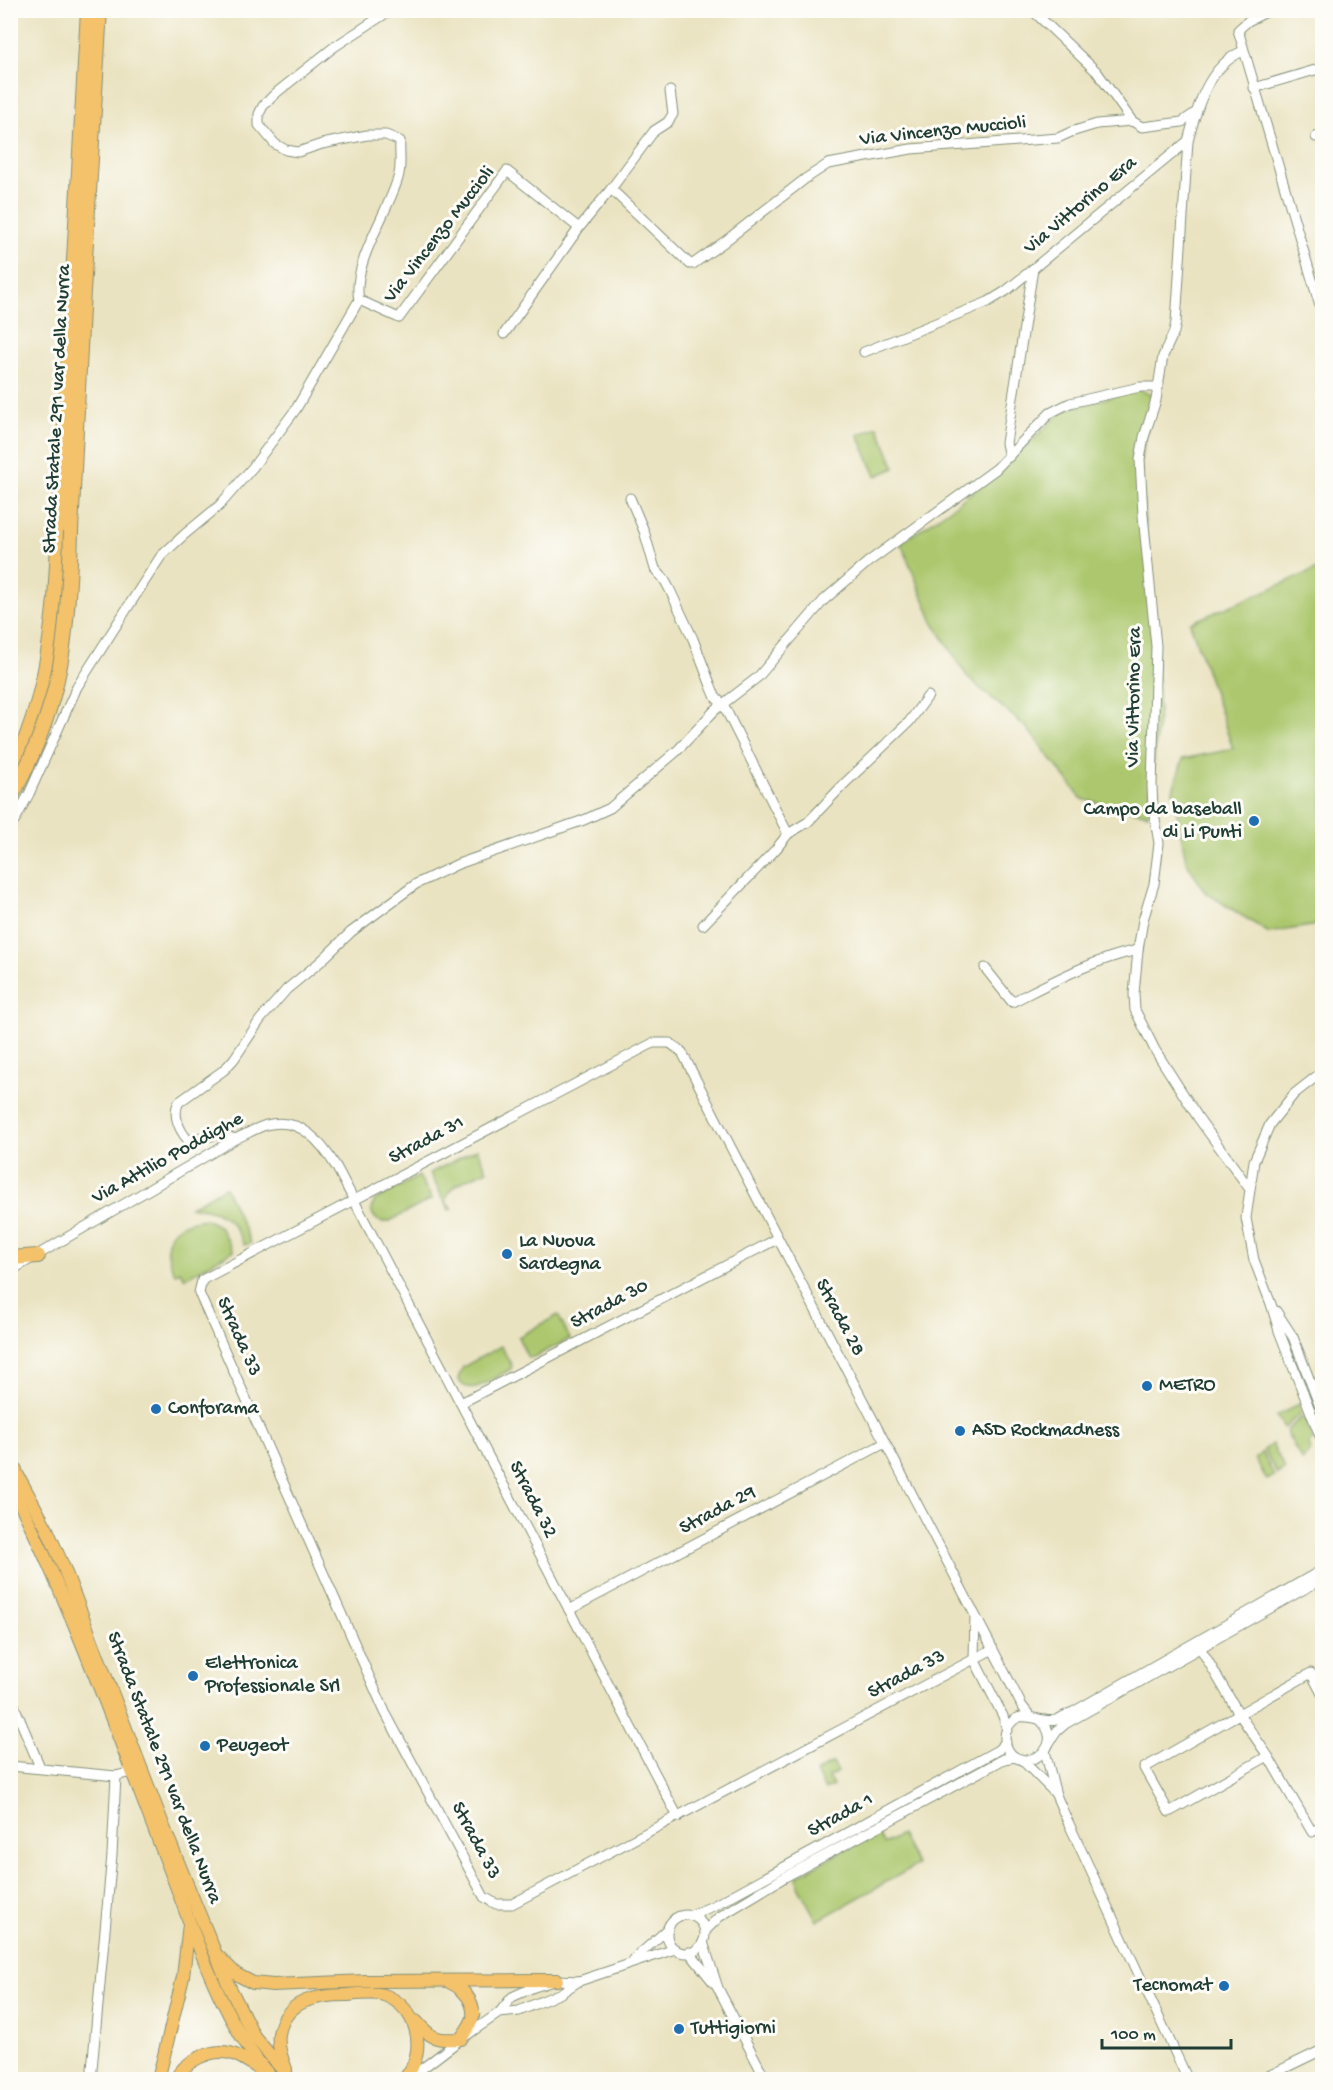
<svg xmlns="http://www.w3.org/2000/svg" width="1333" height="2090" viewBox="0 0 1333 2090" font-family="'Gochi Hand',sans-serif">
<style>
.green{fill:#acc76d;stroke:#668250;stroke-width:1.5}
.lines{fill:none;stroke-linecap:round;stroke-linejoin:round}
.minor-casing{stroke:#84907a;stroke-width:11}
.major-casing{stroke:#84907a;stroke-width:14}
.highway-casing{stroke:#84907a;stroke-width:16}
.minor{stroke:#fff;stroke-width:9}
.major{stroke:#f4c26a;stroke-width:12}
.highway{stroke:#f4c26a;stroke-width:14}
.highway-bridge-casing{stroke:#84907a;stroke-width:16;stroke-linecap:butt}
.highway-bridge{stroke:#f4c26a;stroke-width:14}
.poi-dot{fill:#1f6fb2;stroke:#fdfcf7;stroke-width:2}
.labels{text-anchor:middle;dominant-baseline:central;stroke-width:6;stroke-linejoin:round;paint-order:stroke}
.street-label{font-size:20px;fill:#1f3d34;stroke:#fdfcf7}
.poi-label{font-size:20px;fill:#1f3d34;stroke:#fdfcf7;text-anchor:start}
</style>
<rect width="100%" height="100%" fill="#fdfcf7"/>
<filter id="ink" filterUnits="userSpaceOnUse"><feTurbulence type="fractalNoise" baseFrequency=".0167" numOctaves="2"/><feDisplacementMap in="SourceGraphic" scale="12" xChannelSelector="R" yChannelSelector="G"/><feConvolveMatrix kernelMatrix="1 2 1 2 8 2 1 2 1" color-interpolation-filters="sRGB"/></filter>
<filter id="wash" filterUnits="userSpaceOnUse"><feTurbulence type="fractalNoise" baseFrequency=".008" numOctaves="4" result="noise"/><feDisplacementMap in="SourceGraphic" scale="24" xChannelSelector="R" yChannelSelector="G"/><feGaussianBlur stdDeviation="1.35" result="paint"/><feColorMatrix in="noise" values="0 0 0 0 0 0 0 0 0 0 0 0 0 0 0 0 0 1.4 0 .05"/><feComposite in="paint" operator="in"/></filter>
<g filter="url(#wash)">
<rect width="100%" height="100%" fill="#eae3c1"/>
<g class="green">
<polygon points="1137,389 1155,396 1140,462 1159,709 1148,814 1082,799 1027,728 968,678 933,622 901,543 950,509 1007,465 1062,411"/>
<polygon points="878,427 895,468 876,476 858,435"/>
<polygon points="1322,567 1322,924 1269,933 1205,892 1186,861 1173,790 1183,759 1233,749 1190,623"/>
<path d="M477 1149 487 1170C473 1177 445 1185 446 1203L453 1209 449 1210 430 1173Z"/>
<path d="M419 1176 432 1199 388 1222C378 1223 373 1218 371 1209L375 1200Z"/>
<path d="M225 1187 251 1243 244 1245C232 1217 220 1209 190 1207Z"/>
<path d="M206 1219 220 1227 233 1251 185 1278 180 1271 175 1274C159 1241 168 1223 206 1219Z"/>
<polygon points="558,1315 570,1339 534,1357 528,1358 518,1337"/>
<path d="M501 1346 512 1366 511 1369C497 1376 467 1401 458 1378L463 1367Z"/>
<polygon points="1299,1404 1302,1412 1284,1428 1277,1416"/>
<polygon points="1303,1416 1313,1438 1309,1444 1311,1451 1302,1461 1286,1431"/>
<polygon points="1272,1444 1285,1469 1277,1474 1264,1450"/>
<polygon points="1262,1452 1274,1476 1267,1480 1255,1459"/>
<polygon points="833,1763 838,1772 828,1777 833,1786 825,1790 816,1772"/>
<polygon points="877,1832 884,1844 901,1835 917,1865 817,1921 798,1886 797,1876"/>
</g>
</g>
<g filter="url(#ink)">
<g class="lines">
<defs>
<g id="minor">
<polyline points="1032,10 1097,72 1132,121 1142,127 1182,122 1195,113"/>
<polyline points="1270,10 1248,21 1238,30 1322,313"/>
<path d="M1243 51C1208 66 1197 107 1188 141L1176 322 1174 332 1163 356 1156 400 1144 437 1140 459 1143 515 1156 646 1152 786 1153 808 1159 843 1154 884 1143 920 1138 950 1134 994 1135 1010 1155 1050 1199 1119 1249 1188"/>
<polyline points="1254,88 1322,68"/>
<polyline points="1316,137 1322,134"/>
<polyline points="611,189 654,131 668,122 673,114 670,91"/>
<polyline points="359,300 399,318 507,171 579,228 611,189 690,264 693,264 724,242 805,179 828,164 911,149 1058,138 1071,132 1097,124 1132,121"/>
<path d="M359 300C351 265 388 213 398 178 402 166 399 153 400 141L386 135H367L322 144 298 152 286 150 275 144 259 125V114L263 106 276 93 334 47 391 10"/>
<polyline points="504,334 579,228"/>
<polyline points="864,352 988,302 1006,291 1188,141"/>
<polyline points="1009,457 1006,443 1033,269"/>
<polyline points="630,498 644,531 655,569 664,579 670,590 693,639 711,686 716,698 723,704 788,834"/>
<polyline points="10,829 29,794 77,687 126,610 161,556 185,534 219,506 253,467 296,409 359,300"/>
<polyline points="703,925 776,849 788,834 808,822 844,784 909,722 928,696"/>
<path d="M985 968 1012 1002C1052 982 1094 959 1138 950"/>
<polyline points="1322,1072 1294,1094 1270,1124 1254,1161 1246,1218 1254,1260 1271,1304 1279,1331 1322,1441"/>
<path d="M235 1139 221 1134 188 1140C179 1130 172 1114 179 1102L224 1070 234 1059 260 1020 287 989 320 962 351 932 416 884 458 864 584 820 610 808 677 751 715 710 758 677 824 600 868 562 996 469 1050 413 1070 403 1140 387H1158"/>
<path d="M10 1271 235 1139C245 1135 256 1128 266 1125 301 1116 321 1142 337 1168L678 1817"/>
<polyline points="1276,1311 1293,1337 1322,1412"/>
<polyline points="461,1403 777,1239"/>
<polyline points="569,1610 885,1443"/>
<polyline points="975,1617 974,1659 1003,1716 1007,1730"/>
<polyline points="1198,1644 1239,1714 1311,1673 1322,1694"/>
<path d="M993 1649 512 1904H496L484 1897 385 1712 199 1293 202 1280 653 1043H670L682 1052C793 1271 910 1487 1022 1706L1030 1716"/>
<polyline points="10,1696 40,1767"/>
<path d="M1039 1719C1072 1748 1017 1779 1006 1745 1004 1738 1005 1732 1008 1727 1020 1706 1039 1724 1056 1720 1061 1718 1067 1714 1073 1712L1322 1570"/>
<polyline points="1049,1743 1057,1731 1065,1724 1322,1579"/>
<polyline points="1045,1751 1056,1795 1063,1811 1188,2080"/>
<polyline points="1268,1756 1169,1812 1144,1768 1239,1714 1268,1756 1312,1832 1322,1826"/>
<polyline points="1021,1759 1055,1793"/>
<polyline points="10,1766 116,1776 131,1772"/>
<polyline points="691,1915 713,1906 998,1750 1006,1742"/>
<circle cx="686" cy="1934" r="19"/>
<polyline points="705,1931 719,1917 785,1877 1004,1759 1015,1757"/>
<polyline points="703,1942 718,1988 766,2080"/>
<polyline points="689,1952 714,1983"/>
<polyline points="634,1959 668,1929"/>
<polyline points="499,2013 519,2011 561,1993 579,1981 675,1949"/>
<polyline points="91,2080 112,1855 116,1776"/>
<polyline points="399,2080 415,2074 461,2039 499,2013 512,1997 534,1987 557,1980 579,1981"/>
<polyline points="1260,2080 1322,2050"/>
</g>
<g id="major">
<polyline points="15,1470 47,1529 64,1568 167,1835 229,1986 254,2036 291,2080"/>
<path d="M10 1483C72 1606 118 1737 168 1865 197 1939 219 2018 273 2080"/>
<polyline points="219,1957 236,1974 253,1983 273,1985 366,1981 557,1980"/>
<path d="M416 2021C433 2040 435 2040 461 2039 464 2033 472 2024 473 2017 475 2000 462 1988 449 1982"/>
<path d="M286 2069C282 2059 277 2045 279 2034 285 1999 319 1995 347 1995 358 1994 374 1992 384 1995 418 2007 428 2051 405 2078"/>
<polyline points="158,2080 183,1977 189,1924"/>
<path d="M175 2080C184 2062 210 2048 230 2053 242 2056 253 2065 263 2072"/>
</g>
<g id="highway">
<polyline points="71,531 82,308 100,10"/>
<path d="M10 771C16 758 24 745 28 732 44 689 50 645 55 599L88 10"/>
<polyline points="10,1258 38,1256"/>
<polyline points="10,1462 15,1470"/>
</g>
</defs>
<use href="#minor" class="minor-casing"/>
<use href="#major" class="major-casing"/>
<use href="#highway" class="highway-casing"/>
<use href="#minor" class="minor"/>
<use href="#major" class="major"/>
<use href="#highway" class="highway"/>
<defs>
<path id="highway-bridge" d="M10 800C35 754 54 706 62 654 68 613 70 572 71 531"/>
</defs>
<use href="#highway-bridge" class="highway-bridge-casing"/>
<use href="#highway-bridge" class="highway-bridge"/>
</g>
</g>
<g class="poi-dot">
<circle cx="1254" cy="821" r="6"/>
<circle cx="507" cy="1254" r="6"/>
<circle cx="1147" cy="1386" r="6"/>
<circle cx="156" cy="1409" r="6"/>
<circle cx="960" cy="1431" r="6"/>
<circle cx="193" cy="1676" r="6"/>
<circle cx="205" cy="1746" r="6"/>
<circle cx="1224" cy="1986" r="6"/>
<circle cx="679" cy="2029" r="6"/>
</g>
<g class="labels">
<g class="street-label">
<text transform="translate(943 132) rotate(-6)">Via Vincenzo Muccioli</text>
<text transform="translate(1081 206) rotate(-40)">Via Vittorino Era</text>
<text transform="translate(440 235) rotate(-52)">Via Vincenzo Muccioli</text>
<text transform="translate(58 409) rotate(-87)">Strada Statale 291 var della Nurra</text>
<text transform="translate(1135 697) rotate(-89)">Via Vittorino Era</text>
<text transform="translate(427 1141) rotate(-28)">Strada 31</text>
<text transform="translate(168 1159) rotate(-29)">Via Attilio Poddighe</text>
<text transform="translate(610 1305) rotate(-28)">Strada 30</text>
<text transform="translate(839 1318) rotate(62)">Strada 28</text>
<text transform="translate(238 1337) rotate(66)">Strada 33</text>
<text transform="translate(532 1500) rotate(63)">Strada 32</text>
<text transform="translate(718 1511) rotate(-28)">Strada 29</text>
<text transform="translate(907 1675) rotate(-28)">Strada 33</text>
<text transform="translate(163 1768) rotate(69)">Strada Statale 291 var della Nurra</text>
<text transform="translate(841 1816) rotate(-29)">Strada 1</text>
<text transform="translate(475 1841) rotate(62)">Strada 33</text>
</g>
<g class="poi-label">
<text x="1242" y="810" text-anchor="end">Campo da baseball<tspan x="1242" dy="23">di Li Punti</tspan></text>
<text x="519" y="1242">La Nuova<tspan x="519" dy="23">Sardegna</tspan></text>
<text x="1159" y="1386">METRO</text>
<text x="168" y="1409">Conforama</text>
<text x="972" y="1431">ASD Rockmadness</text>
<text x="205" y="1664">Elettronica<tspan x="205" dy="23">Professionale Srl</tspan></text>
<text x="217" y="1746">Peugeot</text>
<text x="1212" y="1986" text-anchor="end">Tecnomat</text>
<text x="691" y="2029">Tuttigiorni</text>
</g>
</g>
<rect width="1333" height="2090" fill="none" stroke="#fdfcf7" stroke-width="36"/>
<path d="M1102 2039v9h129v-9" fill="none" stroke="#1f3d34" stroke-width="3"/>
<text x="1111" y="2039" font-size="18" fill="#1f3d34" stroke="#fdfcf7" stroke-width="4.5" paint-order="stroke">100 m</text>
</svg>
